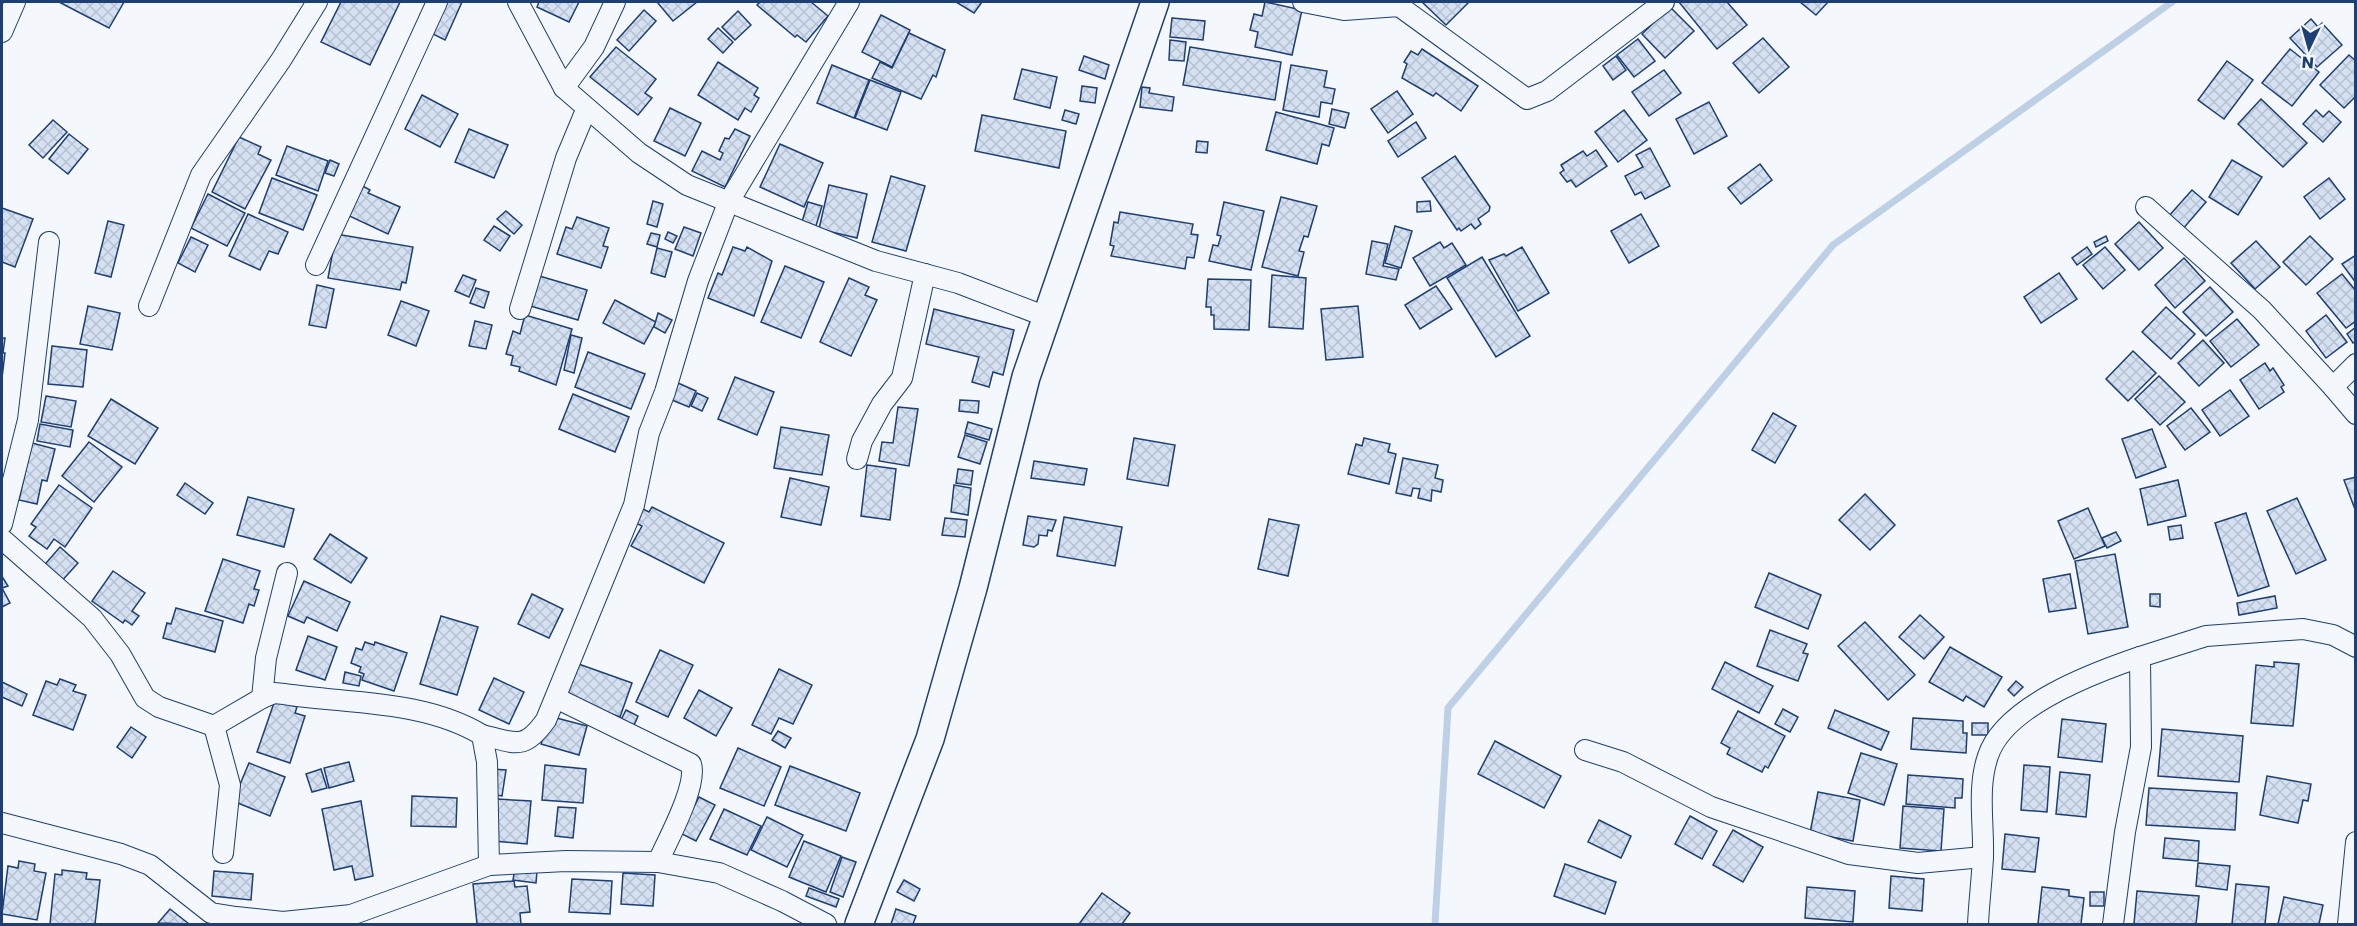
<svg xmlns="http://www.w3.org/2000/svg" width="2357" height="926" viewBox="0 0 2357 926" font-family="Poppins,sans-serif">
<style>
.lines{fill:none;stroke-linecap:round;stroke-linejoin:round}
.stream{stroke:#bed0e5;stroke-width:7}
.building{fill:url(#building-cross-hatch);stroke:#1d3f73;stroke-width:1.5}
.street-casing{stroke:#1d3f73;stroke-width:22}
.secondary-casing{stroke:#1d3f73;stroke-width:30}
.street{stroke:#f4f7fb;stroke-width:20}
.secondary{stroke:#f4f7fb;stroke-width:27}
</style>
<defs>
<pattern id="building-cross-hatch" width="8" height="8" patternUnits="userSpaceOnUse" patternTransform="scale(1.5)"><rect width="8" height="8" fill="#d5e0f0"/><path d="M0 0l8 8M0 8l8-8" fill="none" stroke="#b6c1d1"/></pattern>
</defs>
<rect width="100%" height="100%" fill="#f4f7fb"/>
<g class="lines">
<polyline class="stream" points="1435,924 1448,708 1833,245 2172,2"/>
</g>
<g class="building">
<polygon points="59,2 124,2 109,28"/>
<polygon points="341,2 400,2 370,65 321,42"/>
<polygon points="445,2 462,2 445,40 431,33"/>
<polygon points="539,2 579,2 569,22 537,7"/>
<polygon points="657,2 697,2 673,21"/>
<polygon points="760,2 811,2 828,16 806,42 797,35 795,37 757,5"/>
<polygon points="956,2 982,2 974,13"/>
<polygon points="1265,2 1302,10 1292,55 1255,47 1258,32 1250,30 1254,14 1262,16"/>
<polygon points="1422,2 1469,2 1446,25"/>
<polygon points="1679,2 1727,2 1747,25 1717,49"/>
<polygon points="1800,2 1828,2 1816,15"/>
<polygon points="1670,7 1694,31 1665,58 1642,34"/>
<polygon points="644,10 656,21 629,51 617,40"/>
<polygon points="738,11 751,25 735,40 722,27"/>
<polygon points="881,15 910,30 892,67 862,52"/>
<polygon points="1172,18 1205,21 1203,40 1170,37"/>
<polygon points="2311,19 2318,27 2322,23 2342,45 2317,67 2290,38"/>
<polygon points="718,28 733,42 723,53 708,39"/>
<polygon points="909,33 945,50 936,77 933,75 921,99 872,78 880,62 892,68"/>
<polygon points="1763,38 1789,67 1759,93 1733,63"/>
<polygon points="1638,39 1655,61 1634,77 1617,55"/>
<polygon points="1170,40 1186,42 1184,61 1169,60"/>
<polygon points="616,47 656,79 645,93 652,98 638,115 590,77"/>
<polygon points="1190,47 1281,62 1275,100 1183,85"/>
<polygon points="1422,49 1478,86 1461,111 1436,93 1433,96 1402,78 1407,64 1404,62 1411,51 1418,55"/>
<polygon points="2290,49 2319,72 2292,106 2262,83"/>
<polygon points="2349,55 2356,61 2356,96 2344,108 2320,85"/>
<polygon points="1084,56 1109,65 1105,79 1079,70"/>
<polygon points="1616,56 1626,70 1613,80 1603,66"/>
<polygon points="2227,61 2253,80 2224,119 2198,100"/>
<polygon points="718,62 758,88 754,95 759,98 751,112 745,108 738,120 698,95"/>
<polygon points="832,65 869,80 854,118 817,103"/>
<polygon points="1291,65 1327,71 1324,87 1335,89 1332,104 1321,102 1319,117 1283,110"/>
<polygon points="1022,69 1057,77 1050,108 1014,99"/>
<polygon points="1664,70 1681,93 1649,116 1632,92"/>
<polygon points="870,80 901,92 887,130 855,118"/>
<polygon points="1082,86 1097,88 1095,103 1080,101"/>
<polygon points="1142,87 1150,88 1149,93 1174,97 1172,111 1140,107"/>
<polygon points="1397,91 1413,114 1388,133 1371,109"/>
<polygon points="422,95 458,114 440,147 405,129"/>
<polygon points="2261,99 2307,143 2283,167 2238,124"/>
<polygon points="1709,102 1727,136 1694,154 1676,119"/>
<polygon points="670,108 701,123 685,156 654,141"/>
<polygon points="1332,109 1349,113 1345,128 1329,124"/>
<polygon points="1065,110 1079,114 1076,124 1062,120"/>
<polygon points="1624,110 1647,140 1618,162 1595,132"/>
<polygon points="2316,110 2323,117 2329,111 2341,122 2323,142 2303,124"/>
<polygon points="1276,112 1334,128 1329,146 1322,144 1317,164 1266,150"/>
<polygon points="982,115 1066,131 1059,168 975,151"/>
<polygon points="53,120 67,132 43,158 29,145"/>
<polygon points="1416,122 1426,138 1398,157 1388,141"/>
<polygon points="469,129 508,145 494,178 455,162"/>
<polygon points="735,129 750,136 725,187 692,171 702,151 720,160 723,153 719,151 725,138 729,139"/>
<polygon points="69,134 88,149 68,174 49,159"/>
<polygon points="239,137 261,147 258,154 271,160 245,209 212,192"/>
<polygon points="1197,141 1208,142 1207,153 1196,152"/>
<polygon points="780,144 823,163 804,207 760,187"/>
<polygon points="287,146 328,161 318,191 276,175"/>
<polygon points="1650,148 1670,186 1645,199 1641,192 1635,195 1625,176 1643,167 1636,155"/>
<polygon points="1596,150 1607,166 1576,187 1571,180 1567,182 1560,173 1564,170 1561,165 1583,151 1587,156"/>
<polygon points="1455,156 1490,207 1489,211 1478,219 1481,224 1475,229 1471,224 1461,231 1459,228 1457,230 1422,178"/>
<polygon points="330,160 339,164 334,176 325,173"/>
<polygon points="2232,160 2262,177 2238,215 2209,197"/>
<polygon points="1760,164 1772,180 1741,204 1728,188"/>
<polygon points="891,176 925,186 906,251 872,242"/>
<polygon points="272,178 317,195 303,230 259,213"/>
<polygon points="2329,178 2345,199 2320,219 2304,197"/>
<polygon points="359,184 370,190 368,193 400,207 388,234 345,214"/>
<polygon points="829,185 867,194 857,238 819,229"/>
<polygon points="2192,190 2206,202 2182,230 2168,217"/>
<polygon points="208,194 245,213 227,246 191,228"/>
<polygon points="1281,197 1317,206 1308,237 1304,236 1299,251 1304,252 1298,276 1262,267"/>
<polygon points="653,201 663,204 657,227 647,224"/>
<polygon points="1430,201 1431,211 1417,212 1417,202"/>
<polygon points="808,202 822,206 815,229 801,225"/>
<polygon points="1224,202 1264,211 1251,270 1209,261 1213,245 1218,246 1221,236 1217,235"/>
<polygon points="2,208 33,219 15,267 2,262"/>
<polygon points="506,211 522,225 514,234 497,219"/>
<polygon points="1120,212 1193,224 1191,234 1198,235 1194,258 1187,257 1185,269 1111,256 1114,246 1110,245 1114,222 1118,223"/>
<polygon points="248,214 288,232 278,254 269,251 260,270 229,256"/>
<polygon points="1641,214 1659,246 1629,263 1611,231"/>
<polygon points="577,217 609,228 603,246 608,247 601,268 557,254 566,227 572,229"/>
<polygon points="108,221 124,225 111,277 95,273"/>
<polygon points="2139,222 2163,248 2139,270 2115,244"/>
<polygon points="494,226 510,236 500,251 484,240"/>
<polygon points="1395,226 1412,231 1401,268 1385,263"/>
<polygon points="684,227 701,233 693,256 675,249"/>
<polygon points="668,232 677,236 673,243 665,239"/>
<polygon points="651,233 660,235 657,247 647,244"/>
<polygon points="336,234 413,247 406,283 402,282 400,290 328,278"/>
<polygon points="2106,236 2108,241 2096,247 2094,242"/>
<polygon points="2310,236 2333,259 2306,285 2283,262"/>
<polygon points="191,237 208,245 195,272 178,263"/>
<polygon points="1372,241 1388,244 1383,266 1399,269 1396,280 1366,274"/>
<polygon points="2256,241 2280,267 2255,289 2231,263"/>
<polygon points="1440,242 1444,248 1452,243 1466,265 1430,286 1413,258"/>
<polygon points="733,247 745,251 747,247 772,261 754,316 708,298 718,273 722,275"/>
<polygon points="1522,247 1549,293 1518,311 1489,260 1504,254 1506,256"/>
<polygon points="2087,247 2092,254 2077,265 2072,258"/>
<polygon points="2105,247 2125,270 2103,289 2083,265"/>
<polygon points="657,248 672,252 665,277 651,273"/>
<polygon points="2356,255 2356,283 2342,264"/>
<polygon points="1482,257 1530,336 1496,357 1447,278"/>
<polygon points="2184,258 2205,281 2175,308 2155,285"/>
<polygon points="785,266 824,282 801,338 761,322"/>
<polygon points="2059,273 2077,299 2041,323 2024,297"/>
<polygon points="2342,274 2356,291 2356,321 2346,328 2317,293"/>
<polygon points="463,275 476,280 469,297 455,291"/>
<polygon points="536,275 587,290 578,320 527,305"/>
<polygon points="1272,275 1306,278 1303,329 1269,327"/>
<polygon points="849,278 869,287 865,295 877,300 851,356 820,342"/>
<polygon points="1208,279 1251,280 1249,330 1214,329 1214,315 1211,315 1211,307 1206,307"/>
<polygon points="317,285 334,289 326,328 309,325"/>
<polygon points="1436,286 1452,309 1420,329 1405,305"/>
<polygon points="2210,287 2233,312 2206,336 2183,312"/>
<polygon points="476,288 489,292 484,308 470,303"/>
<polygon points="615,300 656,322 644,344 603,323"/>
<polygon points="401,301 429,311 416,346 388,335"/>
<polygon points="88,306 120,313 112,350 80,344"/>
<polygon points="1358,306 1363,357 1326,360 1321,309"/>
<polygon points="2166,307 2195,334 2171,359 2142,332"/>
<polygon points="934,309 1014,330 1003,375 993,372 989,387 972,382 979,357 926,344"/>
<polygon points="658,313 672,320 665,333 654,327"/>
<polygon points="525,315 572,329 556,385 519,371 520,367 511,365 513,356 506,354 513,331 520,334"/>
<polygon points="2326,315 2347,342 2326,358 2306,331"/>
<polygon points="2237,319 2259,345 2231,367 2210,341"/>
<polygon points="475,321 492,325 486,349 469,346"/>
<polygon points="2356,327 2356,341 2353,343 2347,334"/>
<polygon points="571,335 582,338 574,373 564,370"/>
<polygon points="2,338 5,338 3,353 5,353 2,378"/>
<polygon points="2203,340 2224,363 2199,386 2178,363"/>
<polygon points="52,346 87,350 83,387 48,384"/>
<polygon points="2133,351 2156,373 2128,401 2106,379"/>
<polygon points="588,352 645,374 631,409 575,387"/>
<polygon points="2265,363 2270,371 2273,368 2284,385 2281,387 2284,392 2259,409 2240,380"/>
<polygon points="2159,376 2185,402 2160,425 2135,399"/>
<polygon points="735,377 774,392 757,435 718,419"/>
<polygon points="678,383 696,391 689,407 672,400"/>
<polygon points="2230,390 2249,416 2220,436 2202,410"/>
<polygon points="697,393 708,398 702,411 691,406"/>
<polygon points="573,394 629,417 615,452 559,429"/>
<polygon points="46,396 76,401 71,427 41,422"/>
<polygon points="111,399 158,428 135,464 88,436"/>
<polygon points="960,400 979,401 978,413 959,411"/>
<polygon points="898,407 918,409 909,466 879,461 882,442 893,443"/>
<polygon points="2191,408 2210,432 2185,450 2167,426"/>
<polygon points="1773,413 1796,426 1775,463 1752,450"/>
<polygon points="968,422 992,429 989,440 965,433"/>
<polygon points="40,424 73,430 70,447 37,441"/>
<polygon points="781,427 829,435 822,475 774,468"/>
<polygon points="2152,429 2166,467 2136,478 2122,439"/>
<polygon points="965,435 987,442 980,464 958,457"/>
<polygon points="1134,438 1175,445 1168,486 1127,479"/>
<polygon points="1364,438 1390,444 1388,452 1396,454 1389,484 1348,474 1356,444 1362,446"/>
<polygon points="89,442 122,467 94,502 62,476"/>
<polygon points="32,443 55,449 47,481 42,480 37,504 19,500"/>
<polygon points="1403,458 1438,465 1435,478 1443,480 1441,492 1432,490 1431,501 1418,498 1420,489 1413,488 1411,496 1396,493"/>
<polygon points="1034,461 1087,469 1084,485 1031,478"/>
<polygon points="867,465 896,469 890,520 861,516"/>
<polygon points="958,469 973,471 971,485 956,483"/>
<polygon points="2356,477 2356,512 2344,480"/>
<polygon points="790,478 829,487 821,525 781,517"/>
<polygon points="2178,480 2186,516 2148,525 2140,489"/>
<polygon points="185,483 213,503 205,514 177,495"/>
<polygon points="59,485 92,508 65,547 54,539 47,549 29,536 36,527 31,524"/>
<polygon points="954,485 971,488 968,515 951,512"/>
<polygon points="1865,494 1895,525 1870,550 1839,520"/>
<polygon points="248,497 294,509 284,547 237,535"/>
<polygon points="2297,498 2326,560 2296,574 2267,511"/>
<polygon points="652,507 724,543 704,583 631,546 642,526 634,522 641,508 649,512"/>
<polygon points="2088,508 2105,546 2074,559 2058,521"/>
<polygon points="2246,513 2269,586 2238,596 2215,523"/>
<polygon points="1028,516 1056,520 1052,531 1048,530 1047,536 1039,535 1038,544 1034,547 1023,545"/>
<polygon points="1064,517 1122,527 1115,566 1057,556"/>
<polygon points="945,518 967,520 965,537 942,535"/>
<polygon points="1269,519 1299,525 1288,576 1258,569"/>
<polygon points="2181,525 2183,538 2170,540 2168,527"/>
<polygon points="2116,532 2121,541 2107,548 2102,538"/>
<polygon points="330,534 367,558 351,583 314,559"/>
<polygon points="60,547 78,563 59,584 41,569"/>
<polygon points="2115,554 2128,627 2088,634 2075,561"/>
<polygon points="223,559 260,571 254,589 259,590 254,606 249,604 243,623 205,611"/>
<polygon points="113,571 145,593 132,611 139,616 132,625 125,620 123,623 92,601"/>
<polygon points="1769,573 1821,595 1808,629 1755,607"/>
<polygon points="2070,574 2076,608 2049,612 2043,579"/>
<polygon points="3,578 8,586 2,588 10,603 2,607 2,579"/>
<polygon points="304,581 350,602 337,631 307,617 304,623 288,616"/>
<polygon points="532,594 563,609 549,638 518,624"/>
<polygon points="2150,594 2160,594 2160,607 2150,606"/>
<polygon points="2275,596 2277,608 2239,615 2237,603"/>
<polygon points="176,608 223,621 215,652 163,638 167,623 171,624"/>
<polygon points="1920,615 1944,637 1924,659 1899,637"/>
<polygon points="441,616 478,627 457,695 420,684"/>
<polygon points="1865,622 1915,675 1888,700 1838,646"/>
<polygon points="1770,630 1807,644 1803,653 1808,654 1798,681 1757,666"/>
<polygon points="308,636 337,647 325,680 296,670"/>
<polygon points="365,642 374,645 375,642 407,653 394,691 362,680 364,674 359,672 361,667 351,663 356,648 362,650"/>
<polygon points="1950,647 2002,677 1984,707 1966,696 1963,701 1929,682"/>
<polygon points="660,650 693,665 668,717 636,702"/>
<polygon points="573,662 632,683 620,717 561,696"/>
<polygon points="1725,662 1773,686 1759,713 1712,689"/>
<polygon points="2274,662 2299,664 2293,726 2251,723 2256,665 2274,667"/>
<polygon points="779,669 812,685 793,724 779,718 771,734 752,725"/>
<polygon points="345,672 361,676 359,686 343,683"/>
<polygon points="494,678 524,692 509,724 479,710"/>
<polygon points="60,679 76,685 73,691 86,695 73,730 33,715 46,681 57,685"/>
<polygon points="2016,681 2023,687 2014,696 2008,690"/>
<polygon points="2,682 27,694 22,706 2,697"/>
<polygon points="699,690 732,708 716,736 684,718"/>
<polygon points="275,700 297,707 295,713 305,716 290,763 257,752"/>
<polygon points="1783,709 1798,717 1790,732 1775,724"/>
<polygon points="626,710 638,716 632,730 619,724"/>
<polygon points="1835,710 1889,732 1881,750 1828,728"/>
<polygon points="1738,711 1785,736 1768,768 1765,766 1762,772 1727,754 1730,748 1721,743"/>
<polygon points="549,716 587,726 579,755 541,744"/>
<polygon points="1913,718 1963,721 1963,733 1967,733 1966,753 1911,749"/>
<polygon points="2062,719 2106,724 2102,762 2058,757"/>
<rect x="1972" y="723" width="16" height="12"/>
<polygon points="131,727 146,737 132,758 117,747"/>
<polygon points="2162,729 2243,736 2239,782 2158,776"/>
<polygon points="778,731 791,738 785,748 772,740"/>
<polygon points="1495,741 1561,776 1544,808 1478,774"/>
<polygon points="738,748 781,767 764,806 720,788"/>
<polygon points="1861,753 1897,764 1884,805 1848,793"/>
<polygon points="349,762 354,781 329,788 324,768"/>
<polygon points="249,763 285,777 270,816 233,801"/>
<polygon points="545,765 586,769 583,803 542,800"/>
<polygon points="2024,765 2050,767 2047,812 2021,810"/>
<polygon points="790,766 860,793 846,831 775,805"/>
<polygon points="321,769 327,788 312,792 306,774"/>
<polygon points="491,769 506,770 502,796 488,794"/>
<polygon points="2060,772 2090,775 2086,817 2056,814"/>
<polygon points="1908,775 1963,779 1962,798 1955,798 1955,808 1906,804"/>
<polygon points="2267,776 2311,784 2308,801 2303,800 2298,823 2260,815"/>
<polygon points="2149,788 2237,793 2235,830 2146,825"/>
<polygon points="1818,792 1860,800 1853,841 1810,833"/>
<polygon points="412,796 457,798 456,827 411,826"/>
<polygon points="699,797 715,805 696,841 680,833"/>
<polygon points="497,799 531,801 527,844 494,841"/>
<polygon points="361,801 373,876 355,880 352,866 334,870 322,809"/>
<polygon points="1903,806 1944,809 1941,851 1900,848"/>
<polygon points="558,807 576,808 573,838 555,836"/>
<polygon points="724,809 761,826 747,855 710,839"/>
<polygon points="1690,816 1717,831 1702,859 1675,844"/>
<polygon points="767,817 803,835 787,867 751,850"/>
<polygon points="1599,820 1631,836 1621,858 1588,842"/>
<polygon points="1733,830 1763,847 1743,882 1713,865"/>
<polygon points="2005,834 2039,838 2035,872 2002,869"/>
<polygon points="2165,838 2199,841 2198,861 2163,858"/>
<polygon points="804,841 841,856 826,892 789,877"/>
<polygon points="842,857 856,862 843,897 830,892"/>
<polygon points="19,861 35,864 34,871 46,873 37,920 2,914 8,866 18,868"/>
<polygon points="2198,863 2230,866 2227,890 2196,886"/>
<polygon points="1565,864 1616,882 1605,914 1554,896"/>
<polygon points="515,868 537,871 536,883 513,880"/>
<polygon points="62,870 87,873 86,879 100,880 95,924 50,924 55,874 62,875"/>
<polygon points="214,871 253,874 251,900 212,896"/>
<polygon points="623,873 655,875 653,906 621,904"/>
<polygon points="1891,876 1924,879 1922,911 1889,908"/>
<polygon points="572,879 612,881 610,914 569,912"/>
<polygon points="904,880 920,889 914,901 897,892"/>
<polygon points="514,881 515,887 527,886 530,912 520,913 521,924 477,924 473,884"/>
<polygon points="2236,884 2269,887 2265,924 2232,924"/>
<polygon points="1807,887 1855,891 1853,922 1805,918"/>
<polygon points="2042,887 2069,890 2069,896 2084,898 2081,924 2038,924"/>
<polygon points="809,888 839,899 836,907 806,896"/>
<polygon points="2137,891 2199,896 2196,924 2134,924"/>
<rect x="2090" y="892" width="14" height="14"/>
<polygon points="1102,893 1130,913 1122,924 1079,924"/>
<polygon points="2284,897 2323,905 2319,924 2278,924"/>
<polygon points="170,909 189,924 188,924 158,923"/>
<polygon points="896,909 916,916 913,924 891,924"/>
</g>
<g class="lines">
<defs>
<g id="street">
<polyline points="518,2 564,88 639,153 687,185 876,261 958,283 1047,317"/>
<polyline points="1303,2 1344,10 1399,6 1527,99 1547,91 1664,2"/>
<polyline points="2,32 15,2"/>
<polyline points="564,88 594,47 615,2"/>
<polyline points="2146,207 2262,310 2333,387"/>
<polyline points="316,265 437,2"/>
<polyline points="149,306 201,175 281,60 317,2"/>
<polyline points="520,309 566,158 586,110"/>
<polyline points="2356,364 2333,387 2356,414"/>
<polyline points="857,459 862,441 882,404 902,378 925,274"/>
<polyline points="2,524 28,420 49,242"/>
<polyline points="2,539 92,618 120,654 145,698 159,707 214,726"/>
<path d="M287 573 266 658 262 698 274 693 284 694C350 704 424 700 482 735L487 762 489 865"/>
<path d="M556 698 691 764C698 786 667 841 658 862"/>
<path d="M482 735C516 743 524 751 546 720L634 505 649 433 665 392 698 281 728 203 849 2"/>
<polyline points="1585,750 1623,762 1711,807 1849,854 1918,863 1983,857"/>
<polyline points="2,823 121,854 150,865 211,913 236,917 283,922 351,915 489,865 566,861 658,862 719,873 782,901 826,924"/>
<polyline points="223,853 230,785 214,726 262,698"/>
<path d="M1978 924C1979 902 1982 879 1983 856 1984 824 1977 787 1988 756 2004 706 2093 673 2140 657"/>
<polyline points="2113,924 2125,832 2141,747 2140,657 2206,636 2303,629 2333,635 2356,647"/>
<polyline points="2348,924 2356,842"/>
</g>
<polyline id="secondary" points="859,924 930,739 973,588 1026,377 1155,2"/>
</defs>
<use href="#street" class="street-casing"/>
<use href="#secondary" class="secondary-casing"/>
<use href="#street" class="street"/>
<use href="#secondary" class="secondary"/>
</g>
<rect width="2357" height="926" fill="none" stroke="#1d3f73" stroke-width="6"/>
<g transform="translate(2309 48) rotate(185)" stroke="#f4f7fb" stroke-width="4.5" paint-order="stroke">
<path d="M0-4.5L10 22L0 15L-10 22Z" fill="#1d3f73"/>
<text y="-9" font-size="16" font-weight="bold" text-anchor="middle" fill="#1d3f73">N</text>
</g>
</svg>
